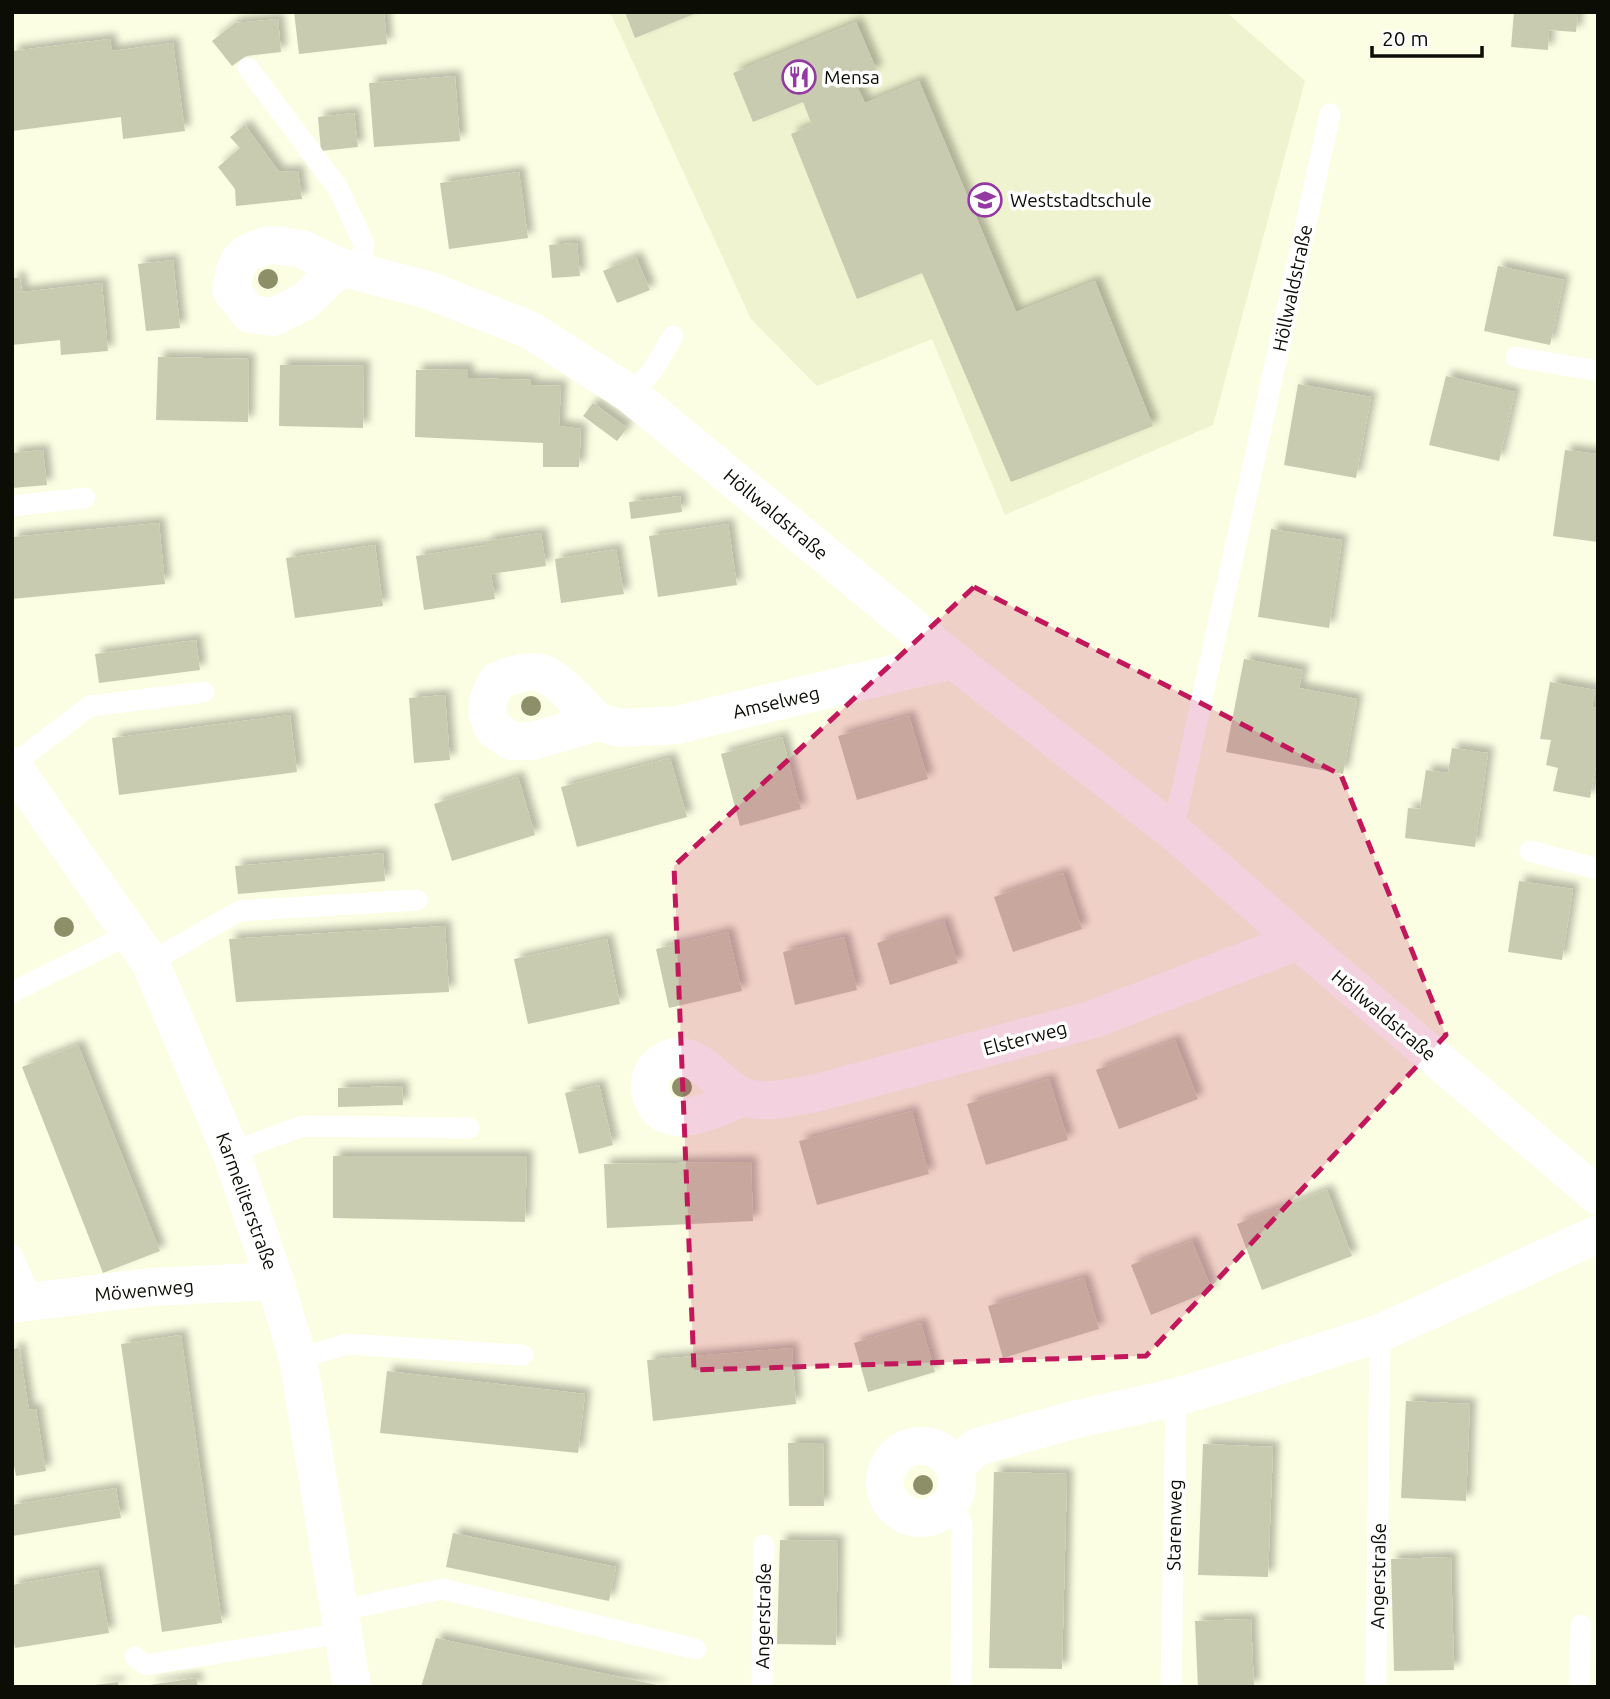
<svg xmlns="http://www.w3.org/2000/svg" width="1610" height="1699" viewBox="0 0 1610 1699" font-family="Ubuntu,sans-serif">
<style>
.built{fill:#eff3cf}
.building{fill:#c9cbb0;filter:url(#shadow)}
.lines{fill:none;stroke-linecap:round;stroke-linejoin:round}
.lane{stroke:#fff;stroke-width:21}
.street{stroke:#fff;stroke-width:38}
.tree{fill:#8c8f68}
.marked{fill:#c2185b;fill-opacity:0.2;stroke:#c2185b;stroke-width:5;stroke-dasharray:14 9;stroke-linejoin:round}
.labels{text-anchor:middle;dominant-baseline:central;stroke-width:7;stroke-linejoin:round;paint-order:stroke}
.poi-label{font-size:19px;fill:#0c0d04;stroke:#fff;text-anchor:start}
.street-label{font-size:19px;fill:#0c0d04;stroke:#fff}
</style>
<defs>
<filter id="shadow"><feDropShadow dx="6" dy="-6" stdDeviation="3.5" flood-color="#0004"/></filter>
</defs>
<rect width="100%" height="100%" fill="#fbfee2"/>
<polygon class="built" points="610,12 1226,12 1305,81 1213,425 1005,515 932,339 817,386 751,319"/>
<g class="building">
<polygon points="294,12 384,12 387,44 299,54"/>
<polygon points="625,12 699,12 635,38"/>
<polygon points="1514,12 1578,12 1576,32 1549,30 1548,50 1511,47"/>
<polygon points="278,19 281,52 246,56 232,66 212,41 235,23"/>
<polygon points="856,22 877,71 854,80 865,103 919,81 1016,312 1095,281 1153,426 1011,482 922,273 857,299 791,134 812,125 803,102 753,122 733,73"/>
<polygon points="110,39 112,51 173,43 185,131 123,139 121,117 12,131 12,51"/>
<polygon points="455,76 460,141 374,147 369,83"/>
<polygon points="354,113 358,147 321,151 318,117"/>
<polygon points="245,125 279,172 298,171 302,199 236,206 235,189 218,167 240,148 230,137"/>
<polygon points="519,172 528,238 449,249 440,183"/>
<polygon points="577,243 580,276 552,278 549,245"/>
<polygon points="636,257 650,290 617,303 603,271"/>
<polygon points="173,260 180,328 146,331 138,264"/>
<polygon points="1498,266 1564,280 1550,345 1484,331"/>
<polygon points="12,278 20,278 22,292 102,283 108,351 61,355 60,340 12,345"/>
<polygon points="158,357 249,359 248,422 156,420"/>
<polygon points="280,365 364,366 363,428 279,426"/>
<polygon points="468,369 468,378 531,380 530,385 561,386 559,426 581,429 579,467 543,467 543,443 415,437 416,370"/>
<polygon points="1446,376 1515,392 1499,461 1429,445"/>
<polygon points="1298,384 1371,397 1356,478 1284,465"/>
<polygon points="593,403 627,428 617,441 583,416"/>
<polygon points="43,450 47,485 12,488 12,453"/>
<polygon points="1565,450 1598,454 1598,542 1553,536"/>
<polygon points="680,496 682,512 631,519 629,502"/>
<polygon points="159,523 165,584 12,599 12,537"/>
<polygon points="728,524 737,585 658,597 649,536"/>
<polygon points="1271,529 1342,540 1329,628 1258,617"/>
<polygon points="541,533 546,566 491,574 495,599 424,610 416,556 487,545 486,541"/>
<polygon points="375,545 383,606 295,618 286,558"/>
<polygon points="616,549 624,594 561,603 555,559"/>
<polygon points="196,640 200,670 99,683 95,654"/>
<polygon points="1244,659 1303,670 1299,688 1357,699 1343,774 1226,752"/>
<polygon points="1550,682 1595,690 1592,707 1598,708 1598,755 1590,798 1553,791 1558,768 1546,765 1551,740 1540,739"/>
<polygon points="445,695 450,760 414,763 409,698"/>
<polygon points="290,715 297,772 119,795 112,738"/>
<polygon points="909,716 928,779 857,800 838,736"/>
<polygon points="782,737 801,809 740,826 721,754"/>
<polygon points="1452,748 1488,753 1475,847 1405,838 1408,808 1420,809 1426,770 1448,773"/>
<polygon points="670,758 687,817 577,847 561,787"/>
<polygon points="518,777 535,835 452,861 434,804"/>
<polygon points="383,853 385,881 238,894 235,866"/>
<polygon points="1063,873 1082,929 1013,952 994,897"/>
<polygon points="1519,881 1573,889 1562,960 1508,952"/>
<polygon points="944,921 958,963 890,985 877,943"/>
<polygon points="445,926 449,992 236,1002 229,939"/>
<polygon points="728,932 742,991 669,1008 656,949"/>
<polygon points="844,937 857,990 795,1005 783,952"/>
<polygon points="607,939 620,1004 528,1024 514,959"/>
<polygon points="1175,1040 1198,1099 1119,1129 1096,1070"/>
<polygon points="78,1045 160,1251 103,1273 22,1067"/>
<polygon points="1049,1079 1068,1140 986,1165 967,1104"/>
<polygon points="599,1085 613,1145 579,1154 565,1093"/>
<polygon points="402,1086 403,1105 338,1107 338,1088"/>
<polygon points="912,1111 929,1174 817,1205 799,1141"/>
<polygon points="333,1156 527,1156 525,1222 333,1218"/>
<polygon points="751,1162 753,1221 607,1228 604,1164"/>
<polygon points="1327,1190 1352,1256 1262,1290 1237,1224"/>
<polygon points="1192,1241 1212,1290 1151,1315 1131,1265"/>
<polygon points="1084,1278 1099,1329 1003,1358 988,1306"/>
<polygon points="921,1323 935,1372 868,1392 854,1343"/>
<polygon points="181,1335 222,1623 162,1632 121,1344"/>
<polygon points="19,1348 29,1410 36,1409 46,1471 16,1476 12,1454 12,1349"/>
<polygon points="792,1348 796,1404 653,1421 647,1360"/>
<polygon points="387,1371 585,1394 578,1453 380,1433"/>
<polygon points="1406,1401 1470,1404 1466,1501 1401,1498"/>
<polygon points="788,1443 823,1443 824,1506 789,1506"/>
<polygon points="1203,1444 1273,1447 1268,1577 1198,1575"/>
<polygon points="994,1472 1067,1474 1062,1669 989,1668"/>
<polygon points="116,1488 121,1518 12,1536 12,1505"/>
<polygon points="453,1533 616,1567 609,1601 446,1567"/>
<polygon points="780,1540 838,1541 836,1645 777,1644"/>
<polygon points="1451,1557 1454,1670 1394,1671 1391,1559"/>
<polygon points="98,1570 109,1633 15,1648 12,1634 12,1585"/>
<polygon points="1251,1619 1254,1687 1198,1687 1195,1621"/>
<polygon points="436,1638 662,1686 662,1687 421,1687"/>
<polygon points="196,1678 198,1687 150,1687 150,1685"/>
<polygon points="118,1682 119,1687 95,1687 95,1685"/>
</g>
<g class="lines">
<g class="lane">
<polyline points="248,68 338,188 364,244 360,272"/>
<polyline points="1516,357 1598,371"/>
<polyline points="630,394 652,371 673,336"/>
<polyline points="12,506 85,498"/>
<polyline points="12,765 90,706 204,692"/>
<polyline points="1173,831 1330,114"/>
<polyline points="1530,851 1598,869"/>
<polyline points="150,962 239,911 417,900"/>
<polyline points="12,992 130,934"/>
<polyline points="231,1152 303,1126 469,1128"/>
<polyline points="12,1255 33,1301"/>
<polyline points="298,1359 347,1344 523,1355"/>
<polyline points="952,1500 962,1525 961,1687"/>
<polyline points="338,1611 442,1589 696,1649"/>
<polyline points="135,1657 146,1665 341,1633"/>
<polyline points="762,1687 764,1545"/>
<polyline points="1171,1687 1176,1397"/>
<polyline points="1376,1687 1380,1333"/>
<polyline points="1579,1687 1581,1625"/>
</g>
<g class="street">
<path d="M272 245 302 249 340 267 304 302 273 317 250 314 231 290C236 260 240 251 272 245Z"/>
<polyline points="340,267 431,291 530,330 630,394 953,660 1173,831 1298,941 1598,1196"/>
<path d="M597 722C583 707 556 674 536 672 523 671 509 676 497 681L489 697 487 713 493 728 511 741H533L597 722 621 728 676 725 953 660"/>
<polyline points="12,765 150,962 231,1152 275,1281 298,1359 352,1687"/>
<path d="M744 1097C719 1107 662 1138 651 1094 648 1085 651 1071 659 1065 692 1037 719 1090 747 1098 770 1104 793 1097 816 1093L1094 1019 1298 941"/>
<polyline points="12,1304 151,1287 275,1281"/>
<circle cx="921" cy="1482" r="36"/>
<polyline points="954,1467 977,1447 1073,1420 1176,1397 1247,1376 1380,1333 1598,1234"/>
</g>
</g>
<g class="tree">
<circle cx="268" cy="279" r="10"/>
<circle cx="531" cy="706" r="10"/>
<circle cx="64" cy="927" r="10"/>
<circle cx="682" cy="1087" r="10"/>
<circle cx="923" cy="1485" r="10"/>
</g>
<path class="marked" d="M974 587 1341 775 1446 1035 1146 1356 694 1370 674 866Z"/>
<defs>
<symbol id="restaurant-ring" viewBox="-11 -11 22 22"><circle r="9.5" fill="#fff" stroke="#9438a2" stroke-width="1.5"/><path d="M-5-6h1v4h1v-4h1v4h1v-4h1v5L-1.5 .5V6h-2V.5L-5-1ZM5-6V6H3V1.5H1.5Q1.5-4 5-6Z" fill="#9438a2"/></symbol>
<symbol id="school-ring" viewBox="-11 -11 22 22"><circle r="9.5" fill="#fff" stroke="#9438a2" stroke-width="1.5"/><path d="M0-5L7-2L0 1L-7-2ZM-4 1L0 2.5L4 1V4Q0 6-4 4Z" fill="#9438a2"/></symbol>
</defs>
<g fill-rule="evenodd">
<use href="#restaurant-ring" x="780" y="58" width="38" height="38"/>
<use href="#school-ring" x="966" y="181" width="38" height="38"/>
</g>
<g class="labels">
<g class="poi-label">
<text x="824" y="77">Mensa</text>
<text x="1010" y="200">Weststadtschule</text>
</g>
<g class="street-label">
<text transform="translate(1292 288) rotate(-78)">Höllwaldstraße</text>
<text transform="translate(776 514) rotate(40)">Höllwaldstraße</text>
<text transform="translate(776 702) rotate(-13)">Amselweg</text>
<text transform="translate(1384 1015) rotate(40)">Höllwaldstraße</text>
<text transform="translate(1025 1038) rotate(-15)">Elsterweg</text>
<text transform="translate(247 1201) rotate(70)">Karmeliterstraße</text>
<text transform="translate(144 1290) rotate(-5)">Möwenweg</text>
<text transform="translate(1174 1525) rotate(-89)">Starenweg</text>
<text transform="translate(1378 1576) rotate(-89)">Angerstraße</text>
<text transform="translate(763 1616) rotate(-89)">Angerstraße</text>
</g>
</g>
<rect width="1610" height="1699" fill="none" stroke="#0c0d04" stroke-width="28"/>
<path d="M1372 46v10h110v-10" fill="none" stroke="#0c0d04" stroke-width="3.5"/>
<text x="1382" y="46" font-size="21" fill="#0c0d04" stroke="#ffffff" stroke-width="5" paint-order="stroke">20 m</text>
</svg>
